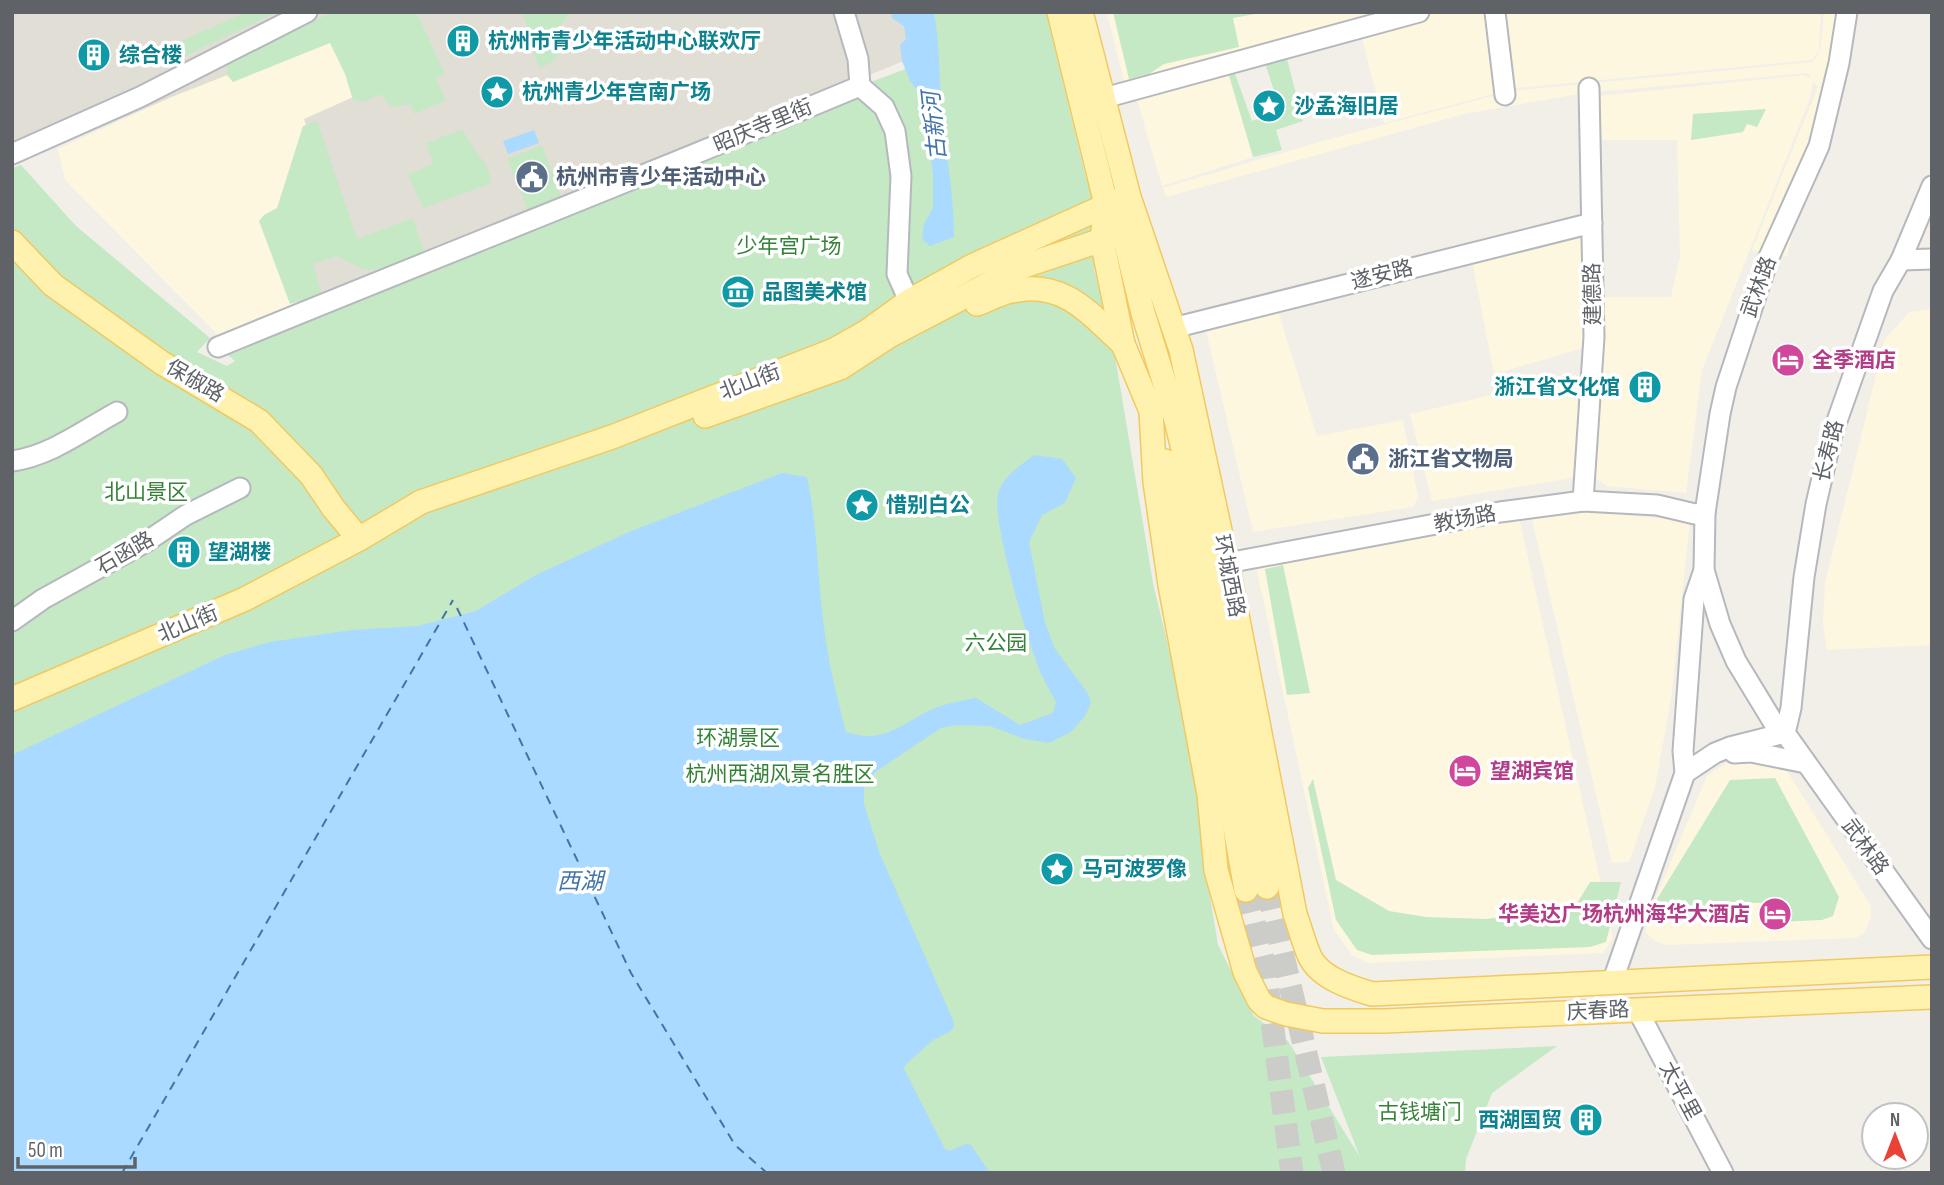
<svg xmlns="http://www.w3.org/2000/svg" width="1944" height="1185" viewBox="0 0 1944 1185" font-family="'Sofia Sans Condensed','Noto Sans SC',sans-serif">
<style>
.commercial{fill:#fef7e0}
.education{fill:#e1ded6}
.green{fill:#c5e8c5}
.water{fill:#aadaff}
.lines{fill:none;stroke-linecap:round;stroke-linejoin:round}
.ferry{stroke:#4174aa;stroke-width:2;stroke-dasharray:9 7;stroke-linecap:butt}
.major-tunnel{stroke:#ccccc8;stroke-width:23;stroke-dasharray:23 11;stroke-linecap:butt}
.minor-casing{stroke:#b5b8bc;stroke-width:23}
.major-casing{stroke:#f2c960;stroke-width:26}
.minor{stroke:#fff;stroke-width:19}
.major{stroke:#fff2af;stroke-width:23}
.labels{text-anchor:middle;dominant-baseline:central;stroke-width:7;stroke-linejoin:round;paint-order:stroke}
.culture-label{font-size:21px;font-weight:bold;fill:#0d838f;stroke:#fff;text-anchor:start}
.street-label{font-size:21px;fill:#5f6368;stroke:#fff}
.service-label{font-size:21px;font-weight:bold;fill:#4e5e75;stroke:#fff;text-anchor:start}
.park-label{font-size:21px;fill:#348238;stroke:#fff}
.hotel-label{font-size:21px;font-weight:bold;fill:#b23c85;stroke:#fff;text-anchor:start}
.water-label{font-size:23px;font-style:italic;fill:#4174aa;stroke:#fff}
</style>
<rect width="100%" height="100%" fill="#f1efe8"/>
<g class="commercial">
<polygon points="1107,12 1390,12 1125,85"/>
<polygon points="1436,12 1491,12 1501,92 1384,123 1360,31"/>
<polygon points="1505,12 1821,12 1819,50 1812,60 1515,88"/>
<polygon points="1824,12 1852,12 1826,144 1793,231 1787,256 1752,250 1818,87 1807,73 1584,93 1464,114 1166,197 1163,188 1319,142 1511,91 1813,62 1820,51"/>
<polygon points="334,32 360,94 308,131 300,307 222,339 65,180 58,149 174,96"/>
<polygon points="1228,72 1253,157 1162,186 1136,96"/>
<polygon points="1804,75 1813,80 1811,96 1702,370 1686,493 1607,486 1597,479 1590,465 1588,450 1605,297 1671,297 1680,256 1677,140 1598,140 1599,96"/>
<polygon points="1585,235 1587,347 1494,374 1472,261"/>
<polygon points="1277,308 1317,436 1403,420 1418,497 1413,507 1253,532 1205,326"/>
<polygon points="1932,309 1932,645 1827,650 1823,624 1825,583 1885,339 1909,312"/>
<polygon points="1576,375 1580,456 1579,470 1572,478 1432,501 1410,414"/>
<polygon points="1568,510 1690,521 1671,699 1655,787 1629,862 1612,863 1531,515"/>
<polygon points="1519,518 1613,938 1603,953 1368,963 1352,955 1334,930 1256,566"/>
<polygon points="1777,755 1871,906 1871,917 1865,932 1856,938 1666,945 1655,941 1646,933 1646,921 1707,776 1727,763"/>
</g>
<polygon class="education" points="12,12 904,12 916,56 300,307 274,229 308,131 304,119 360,94 334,33 174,96 12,166"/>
<g class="green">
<polygon points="247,12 277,12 175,61 169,46"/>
<polygon points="332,12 416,12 445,74 436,78 446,100 414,114 411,104 391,107 381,94 363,102 353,100 345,74 330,43 233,82 227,75 227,65"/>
<path d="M521 12H571C566 18 560 24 559 32 557 56 567 55 540 68L530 46 531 33Z"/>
<polygon points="934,12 1046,12 1086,178 1106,204 1102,240 1094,269 1112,338 1153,583 1199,775 1206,872 1218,945 1254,1016 1288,1041 1360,1157 1321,1057 1557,1046 1492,1093 1466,1159 1465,1173 12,1173 12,168 21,165 76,226 210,338 197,352 227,366 235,361 218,347 860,86 938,57"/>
<polygon points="1113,12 1266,12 1233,18 1239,47 1164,64 1149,74 1129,79"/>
<polygon points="1287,59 1303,121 1276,130 1282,150 1253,157 1228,72 1234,71 1252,121 1281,112 1265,63"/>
<polygon points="1766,109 1757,127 1747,124 1743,132 1691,140 1693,114"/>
<polygon points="317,121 357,239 413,218 424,252 375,270 363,269 337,256 313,264 322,295 290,304 259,221 264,215 277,208 303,126"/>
<polygon points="462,130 487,167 491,179 489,184 423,208 408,175 433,163 426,143"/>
<polygon points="542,145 562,198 528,210 507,159"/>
<polygon points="1283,565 1310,693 1287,695 1265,569"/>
<path d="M1775 778 1839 897 1833 916 1822 920 1778 922 1777 902 1726 904 1722 921 1666 922C1656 916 1656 910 1657 899L1730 780Z"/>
<polygon points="1313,779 1336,880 1389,911 1426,917 1487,919 1576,905 1590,882 1621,882 1606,942 1590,947 1372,955 1357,950 1336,920 1308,788"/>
</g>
<g class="water">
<path d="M891 12H934C940 46 939 80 942 114 946 156 954 194 954 237L930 246 922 239 924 224 933 208V174L924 99 910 81 902 61 900 45 906 39 904 26 892 18Z"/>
<polygon points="534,130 539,143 508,154 503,141"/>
<path d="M1034 455 1062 459 1076 478 1065 503 1042 515 1029 542 1045 623 1055 649 1087 692 1091 702 1085 716 1071 732 1049 743 1025 739 990 726 957 725 941 728 875 772 864 788V804L880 854 953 1020 954 1026 951 1031 933 1040 906 1064 904 1069 945 1149 950 1151 966 1144 971 1145 990 1173H12V755L225 655 270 642 352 630 418 626 476 611 536 575 629 532 782 473 807 477C818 527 817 577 824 627 828 662 837 697 846 732 884 745 900 724 933 709 946 703 962 701 976 698L1020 725 1053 713 1056 702C1052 694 1047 686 1043 678 1030 652 991 518 998 494 1002 477 1021 465 1034 455Z"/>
</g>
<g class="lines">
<g class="ferry">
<polyline points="457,608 631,973 735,1145 767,1173"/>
<polyline points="122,1173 453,600"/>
</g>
<g class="major-tunnel">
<polyline points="1267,887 1334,1173"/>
<polyline points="1246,890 1265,968 1292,1173"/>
</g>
<defs>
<g id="minor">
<polyline points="844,12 858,59 860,86"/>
<polyline points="1495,12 1505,95"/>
<polyline points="1847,12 1839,63 1819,146 1769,257 1726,387 1720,414 1705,513 1704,570 1720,624 1736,661 1775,725 1785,733 1932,939"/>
<polyline points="1104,98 1419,12"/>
<polyline points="12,154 140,97 307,12"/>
<polyline points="1901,260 1932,259"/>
<polyline points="1173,328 1592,223"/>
<path d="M218 347C432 259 647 175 860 86L884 107 895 131 901 176 897 274 909 301"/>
<path d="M12 461C50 456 84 430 117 412"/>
<polyline points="1583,501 1594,337 1589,88"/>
<polyline points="1227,563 1500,512 1583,501 1657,505 1695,514 1705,513"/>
<polyline points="12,621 43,599 146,542 186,515 240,488"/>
<polyline points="1785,733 1791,708 1804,577 1816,504 1832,435 1883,291 1901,260 1932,186"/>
<polyline points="1734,753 1751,752 1806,763"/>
<polyline points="1685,773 1715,753 1730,747 1785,733"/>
<polyline points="1612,983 1685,773 1683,751 1694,599 1704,570"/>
<polyline points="1637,1009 1723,1173"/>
</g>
<g id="major">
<polyline points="1059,12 1106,204 1102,240 1123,344 1151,411 1155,482 1170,585 1209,794 1216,870 1245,972 1259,1000 1266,1007 1286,1014 1323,1021 1384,1021 1932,997"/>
<path d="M1081 12 1129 197 1181 350 1227 563 1295 914C1300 928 1304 944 1310 957 1320 978 1352 988 1372 994L1932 967"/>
<polyline points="1128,207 1125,239 1143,313 1176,420 1202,527 1267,887"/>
<polyline points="12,242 53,285 162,363 259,421 311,475 334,509 359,539"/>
<path d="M977 304C988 300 1000 293 1012 291 1063 279 1090 314 1123 344"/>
<polyline points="705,416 840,368 889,336 1021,267 1102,240"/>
<polyline points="1165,461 1184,535 1246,890"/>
<polyline points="12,699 245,599 359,539 421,502 612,437 834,350 866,332 909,301 972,266 1116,201"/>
</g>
</defs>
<use href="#minor" class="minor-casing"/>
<use href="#major" class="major-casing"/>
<use href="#minor" class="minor"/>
<use href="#major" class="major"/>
</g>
<defs>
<symbol id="building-disc" viewBox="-11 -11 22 22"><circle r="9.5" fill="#0f9aa8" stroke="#fff"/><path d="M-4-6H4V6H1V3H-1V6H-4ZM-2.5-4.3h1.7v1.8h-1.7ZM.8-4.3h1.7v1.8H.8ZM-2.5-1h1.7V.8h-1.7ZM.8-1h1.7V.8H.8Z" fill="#fff"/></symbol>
<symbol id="sight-disc" viewBox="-11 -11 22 22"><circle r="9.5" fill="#0f9aa8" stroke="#fff"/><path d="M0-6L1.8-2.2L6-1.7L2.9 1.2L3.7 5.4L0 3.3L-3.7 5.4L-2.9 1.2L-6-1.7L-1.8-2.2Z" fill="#fff"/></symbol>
<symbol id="civic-disc" viewBox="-11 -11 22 22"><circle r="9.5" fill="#5c6f8a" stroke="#fff"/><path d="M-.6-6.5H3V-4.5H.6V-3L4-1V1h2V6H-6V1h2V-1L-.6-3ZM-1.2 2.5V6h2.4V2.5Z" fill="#fff"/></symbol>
<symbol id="museum-disc" viewBox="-11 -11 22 22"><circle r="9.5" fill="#0f9aa8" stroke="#fff"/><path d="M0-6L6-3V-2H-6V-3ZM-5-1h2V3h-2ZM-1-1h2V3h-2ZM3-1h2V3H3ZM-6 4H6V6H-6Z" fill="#fff"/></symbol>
<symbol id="hotel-disc" viewBox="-11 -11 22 22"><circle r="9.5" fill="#d1479c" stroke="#fff"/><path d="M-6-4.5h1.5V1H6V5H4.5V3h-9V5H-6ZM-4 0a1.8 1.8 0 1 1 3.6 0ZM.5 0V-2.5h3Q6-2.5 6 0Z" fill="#fff"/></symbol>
</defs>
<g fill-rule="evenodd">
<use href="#building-disc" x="444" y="22" width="38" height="38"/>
<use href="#building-disc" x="75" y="36" width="38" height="38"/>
<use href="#sight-disc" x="478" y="73" width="38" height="38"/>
<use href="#sight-disc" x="1250" y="87" width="38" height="38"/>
<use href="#civic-disc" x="513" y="158" width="38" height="38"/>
<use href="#museum-disc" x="719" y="273" width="38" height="38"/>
<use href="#hotel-disc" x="1769" y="341" width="38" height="38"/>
<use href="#building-disc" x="1626" y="368" width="38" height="38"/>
<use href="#civic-disc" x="1344" y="440" width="38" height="38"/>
<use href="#sight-disc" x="843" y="486" width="38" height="38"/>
<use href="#building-disc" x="165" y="533" width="38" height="38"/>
<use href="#hotel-disc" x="1446" y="752" width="38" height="38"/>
<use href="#sight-disc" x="1038" y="850" width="38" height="38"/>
<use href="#hotel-disc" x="1756" y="895" width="38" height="38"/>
<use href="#building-disc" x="1567" y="1101" width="38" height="38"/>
</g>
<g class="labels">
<g class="culture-label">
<text x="488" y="41">杭州市青少年活动中心联欢厅</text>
<text x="119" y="55">综合楼</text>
<text x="522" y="92">杭州青少年宫南广场</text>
<text x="1294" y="106">沙孟海旧居</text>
<text x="762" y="292">品图美术馆</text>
<text x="1620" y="387" text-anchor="end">浙江省文化馆</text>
<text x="886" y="505">惜别白公</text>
<text x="208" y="552">望湖楼</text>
<text x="1082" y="869">马可波罗像</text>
<text x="1562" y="1120" text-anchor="end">西湖国贸</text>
</g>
<g class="street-label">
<text transform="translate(763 126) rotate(-23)">昭庆寺里街</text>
<text transform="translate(1382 275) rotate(-14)">遂安路</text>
<text transform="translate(1759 287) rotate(-70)">武林路</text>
<text transform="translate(1593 294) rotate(-91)">建德路</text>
<text transform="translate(195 381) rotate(30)">保俶路</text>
<text transform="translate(750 382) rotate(-21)">北山街</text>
<text transform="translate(1829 451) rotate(-76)">长寿路</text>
<text transform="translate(1465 519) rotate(-11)">教场路</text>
<text transform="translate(125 553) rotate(-30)">石函路</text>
<text transform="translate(1229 576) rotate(79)">环城西路</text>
<text transform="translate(188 624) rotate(-23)">北山街</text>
<text transform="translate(1865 847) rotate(54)">武林路</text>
<text transform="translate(1598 1011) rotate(-3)">庆春路</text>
<text transform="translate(1680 1091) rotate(62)">太平里</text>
</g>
<g class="service-label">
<text x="556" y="177">杭州市青少年活动中心</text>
<text x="1388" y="459">浙江省文物局</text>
</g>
<g class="park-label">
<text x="789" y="246">少年宫广场</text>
<text x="146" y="492">北山景区</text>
<text x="996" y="643">六公园</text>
<text x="738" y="738">环湖景区</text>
<text x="780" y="774">杭州西湖风景名胜区</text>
<text x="1420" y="1112">古钱塘门</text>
</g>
<g class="hotel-label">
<text x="1812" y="360">全季酒店</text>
<text x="1490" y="771">望湖宾馆</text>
<text x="1750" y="914" text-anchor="end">华美达广场杭州海华大酒店</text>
</g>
<g class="water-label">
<text transform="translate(935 126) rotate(-96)">古新河</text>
<text x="580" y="882">西湖</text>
</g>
</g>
<rect width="1944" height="1185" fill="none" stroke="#5f6368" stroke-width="28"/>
<g transform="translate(1895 1136)"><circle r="33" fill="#ffffff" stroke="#bfc1c3" stroke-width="2"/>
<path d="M0-5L12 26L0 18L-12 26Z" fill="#ea4335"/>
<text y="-10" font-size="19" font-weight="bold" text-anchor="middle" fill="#5f6368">N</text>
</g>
<path d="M18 1157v10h117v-10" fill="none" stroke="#5f6368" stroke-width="3.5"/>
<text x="28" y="1157" font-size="21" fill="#5f6368" stroke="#ffffff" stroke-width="5" paint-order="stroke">50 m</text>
</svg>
